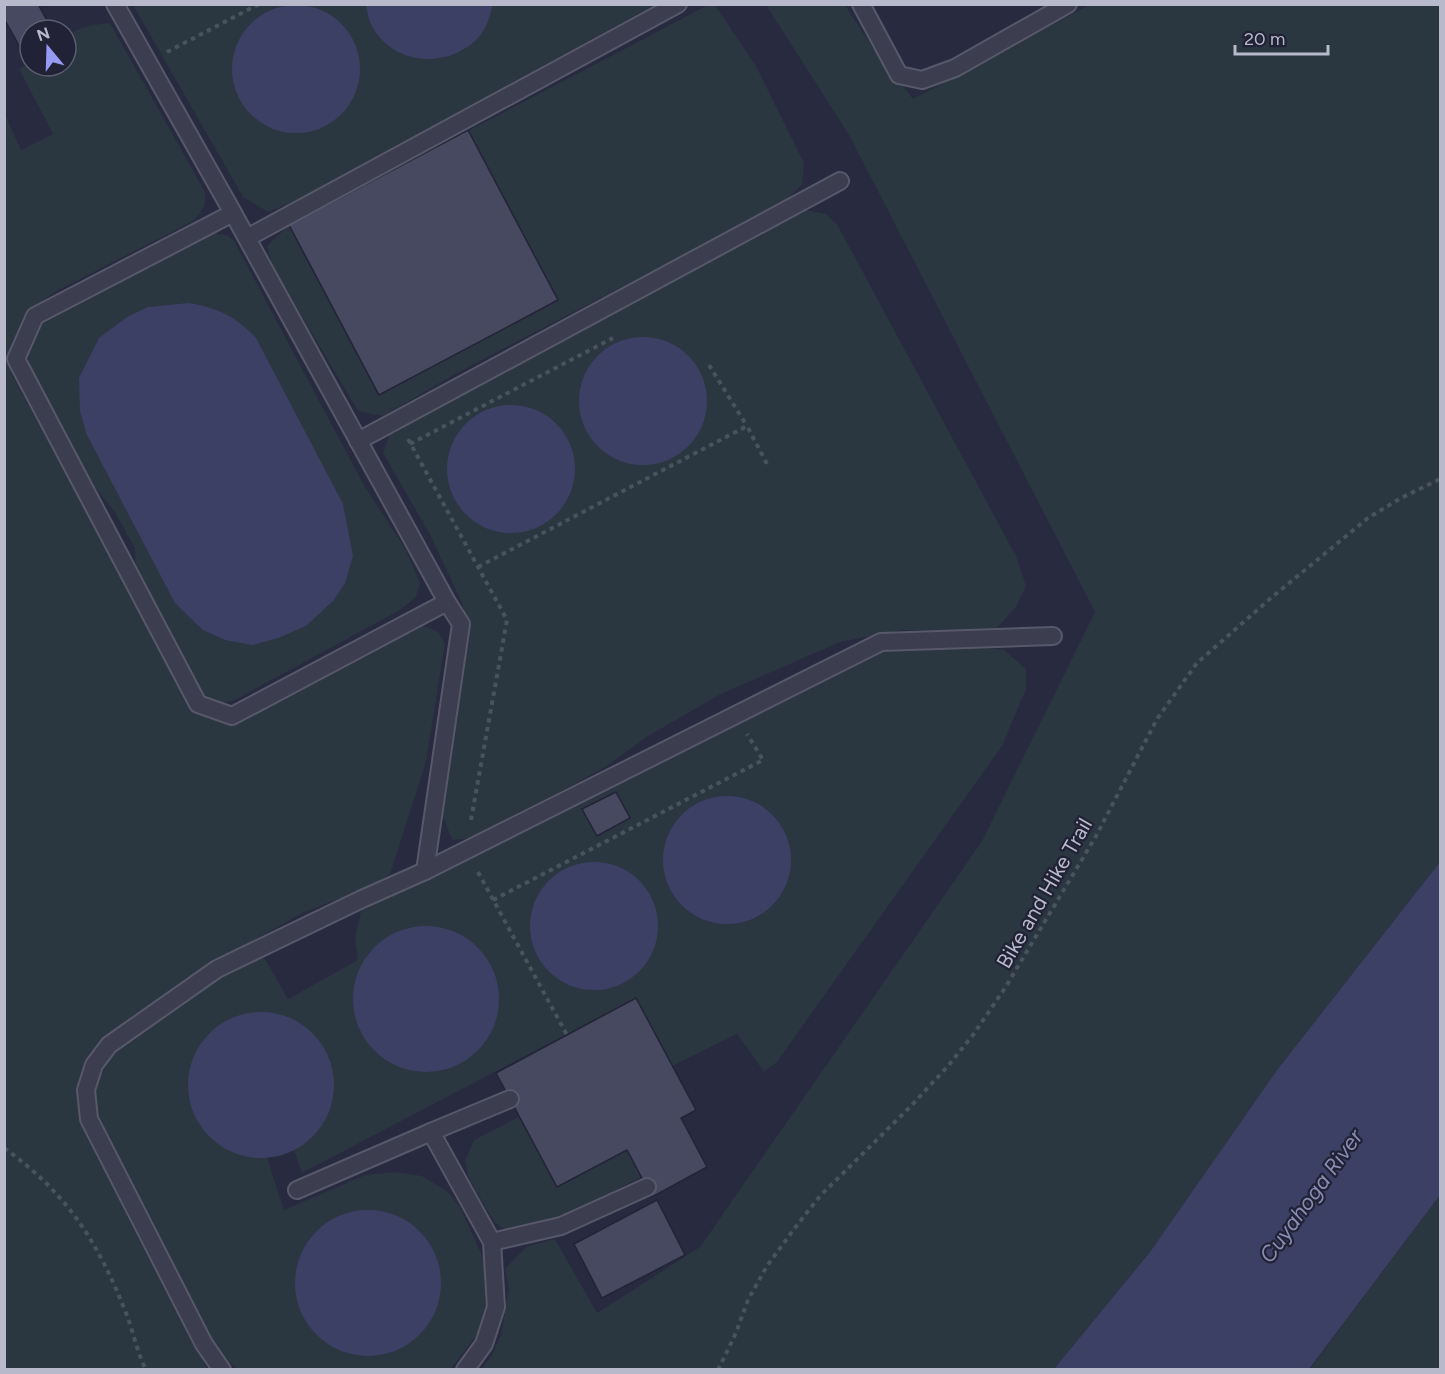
<svg xmlns="http://www.w3.org/2000/svg" width="1445" height="1374" viewBox="0 0 1445 1374" font-family="Figtree,sans-serif">
<style>
.green{fill:#2a3640}
.water{fill:#3d4065}
.building{fill:#474961;stroke:#232437;stroke-width:1.5}
.lines{fill:none;stroke-linecap:round;stroke-linejoin:round}
.lane-casing{stroke:#57586a;stroke-width:20}
.path{stroke:#48535d;stroke-width:4;stroke-dasharray:4.5 4.5;stroke-linecap:butt}
.lane{stroke:#3c3d4f;stroke-width:16}
.labels{text-anchor:middle;dominant-baseline:central;stroke-width:4.5;stroke-linejoin:round;paint-order:stroke}
.street-label{font-size:21px;fill:#b8b9ca;stroke:#212235}
.water-label{font-size:22px;font-style:italic;fill:#898cb3;stroke:#212235}
</style>
<rect width="100%" height="100%" fill="#282a3f"/>
<g class="green">
<polygon points="133,5 654,5 303,198 268,212 243,197"/>
<polygon points="708,5 715,5 756,66 804,163 802,184 784,202 457,373 383,416 358,411 273,268 267,246 289,225"/>
<polygon points="766,5 845,5 869,42 913,99 1089,5 1440,5 1440,862 1277,1070 1150,1252 1054,1369 481,1370 492,1355 501,1335 509,1288 505,1269 526,1247 555,1239 597,1313 700,1247 982,841 1095,612 849,135"/>
<path d="M110 23 205 192C207 206 202 211 193 221L53 293 25 314 12 343 8 358 12 375 192 704 223 718 420 624 438 632 445 643 426 762 390 874 366 889 304 912 213 963 106 1041 85 1062 77 1101 89 1138 131 1224 207 1369H5L4 112 21 150 53 134 19 69 30 63V66H66V37C76 27 96 24 110 23Z"/>
<polygon points="805,210 826,214 837,224 1016,556 1026,586 1016,607 997,628 966,631 902,630 840,642 719,695 645,738 607,766 476,838 452,840 440,809 469,639 462,603 429,533 383,453 391,430"/>
<polygon points="209,233 227,235 234,241 365,487 406,550 420,583 416,597 400,610 233,701 219,703 200,694 136,577 135,548 114,511 82,472 30,373 27,345 36,325 46,316"/>
<polygon points="920,646 1003,649 1026,669 1026,689 1002,746 777,1062 764,1072 737,1034 672,1066 636,998 302,1173 294,1150 280,1156 267,1158 284,1210 365,1175 395,1172 422,1176 447,1191 460,1207 485,1262 488,1300 482,1329 452,1367 448,1369 239,1370 229,1362 209,1341 104,1136 97,1115 95,1098 97,1081 118,1047 172,1009 261,952 288,999 358,960 355,938 361,911 556,814 866,653"/>
<path d="M519 1117 557 1187 627 1150 641 1177C596 1200 559 1222 508 1232L494 1222 469 1179 465 1161 474 1140Z"/>
<polygon points="1440,1195 1440,1369 1309,1370"/>
</g>
<g class="water">
<circle cx="296" cy="69" r="64"/>
<path d="M366 5V4L493 5C489 18 486 31 475 41 443 70 389 64 370 22 368 17 367 10 366 5Z"/>
<path d="M189 303C218 308 235 316 256 338L343 504 353 556 345 583 334 600 306 626 278 638 252 645 225 640 203 630 175 603 87 435 80 411 79 378 99 338 127 317 148 307Z"/>
<circle cx="643" cy="401" r="64"/>
<circle cx="511" cy="469" r="64"/>
<circle cx="727" cy="860" r="64"/>
<polygon points="1440,862 1440,1195 1309,1369 1054,1369 1150,1252 1277,1070"/>
<circle cx="594" cy="926" r="64"/>
<circle cx="426" cy="999" r="73"/>
<circle cx="261" cy="1085" r="73"/>
<circle cx="368" cy="1283" r="73"/>
</g>
<g class="building">
<polygon points="4,4 38,4 52,30 30,30 30,58 27,60 6,22 4,23"/>
<polygon points="468,130 558,300 379,395 289,225"/>
<polygon points="616,792 630,818 597,836 582,809"/>
<polygon points="636,998 696,1110 681,1118 707,1167 652,1197 627,1150 557,1187 496,1073"/>
<polygon points="657,1200 685,1255 602,1298 574,1244"/>
</g>
<g class="lines">
<defs>
<g id="lane">
<polyline points="115,4 233,213"/>
<polyline points="861,4 899,75 922,80 955,68 1068,4"/>
<polyline points="247,238 678,4"/>
<polyline points="358,441 840,181"/>
<polyline points="425,871 881,642 1053,636"/>
<polyline points="431,1132 510,1099"/>
<polyline points="297,1190 431,1132 492,1242 496,1307 484,1344 465,1370"/>
<polyline points="492,1242 561,1226 647,1187"/>
<polyline points="222,1370 204,1344 89,1119 86,1090 94,1065 109,1045 126,1033 217,969 362,899 425,871 461,624 447,602 233,213 35,316 16,359 198,704 232,716 447,602"/>
</g>
</defs>
<use href="#lane" class="lane-casing"/>
<g class="path">
<polyline points="167,52 259,4"/>
<polyline points="709,365 747,426"/>
<polyline points="408,439 507,620 471,820"/>
<polyline points="410,444 613,338"/>
<polyline points="478,567 747,426 767,464"/>
<polyline points="478,872 567,1035"/>
<polyline points="493,900 763,760 747,734"/>
<path d="M4 1148C67 1193 98 1242 126 1313 133 1331 137 1352 146 1370"/>
<polyline points="718,1370 735,1335 748,1300 767,1266 794,1229 820,1196 911,1106 948,1066 973,1035 1005,988 1096,836 1157,719 1197,663 1271,598 1368,518 1401,498 1440,479"/>
</g>
<use href="#lane" class="lane"/>
</g>
<g class="labels">
<g class="street-label">
<text transform="translate(1044 893) rotate(-60)">Bike and Hike Trail</text>
</g>
<g class="water-label">
<text transform="translate(1311 1196) rotate(-54)">Cuyahoga River</text>
</g>
</g>
<rect width="1445" height="1374" fill="none" stroke="#b8b9ca" stroke-width="12"/>
<g transform="translate(48 48) rotate(341)"><circle r="28" fill="#212235" stroke="#5d5e71" stroke-width="1.5"/>
<path d="M0-4.5L10 22L0 15L-10 22Z" fill="#969af1"/>
<text y="-9" font-size="16" font-weight="bold" text-anchor="middle" fill="#b8b9ca">N</text>
</g>
<path d="M1235 45v9h93v-9" fill="none" stroke="#b8b9ca" stroke-width="3"/>
<text x="1244" y="45" font-size="18" fill="#b8b9ca" stroke="#212235" stroke-width="4.5" paint-order="stroke">20 m</text>
</svg>
